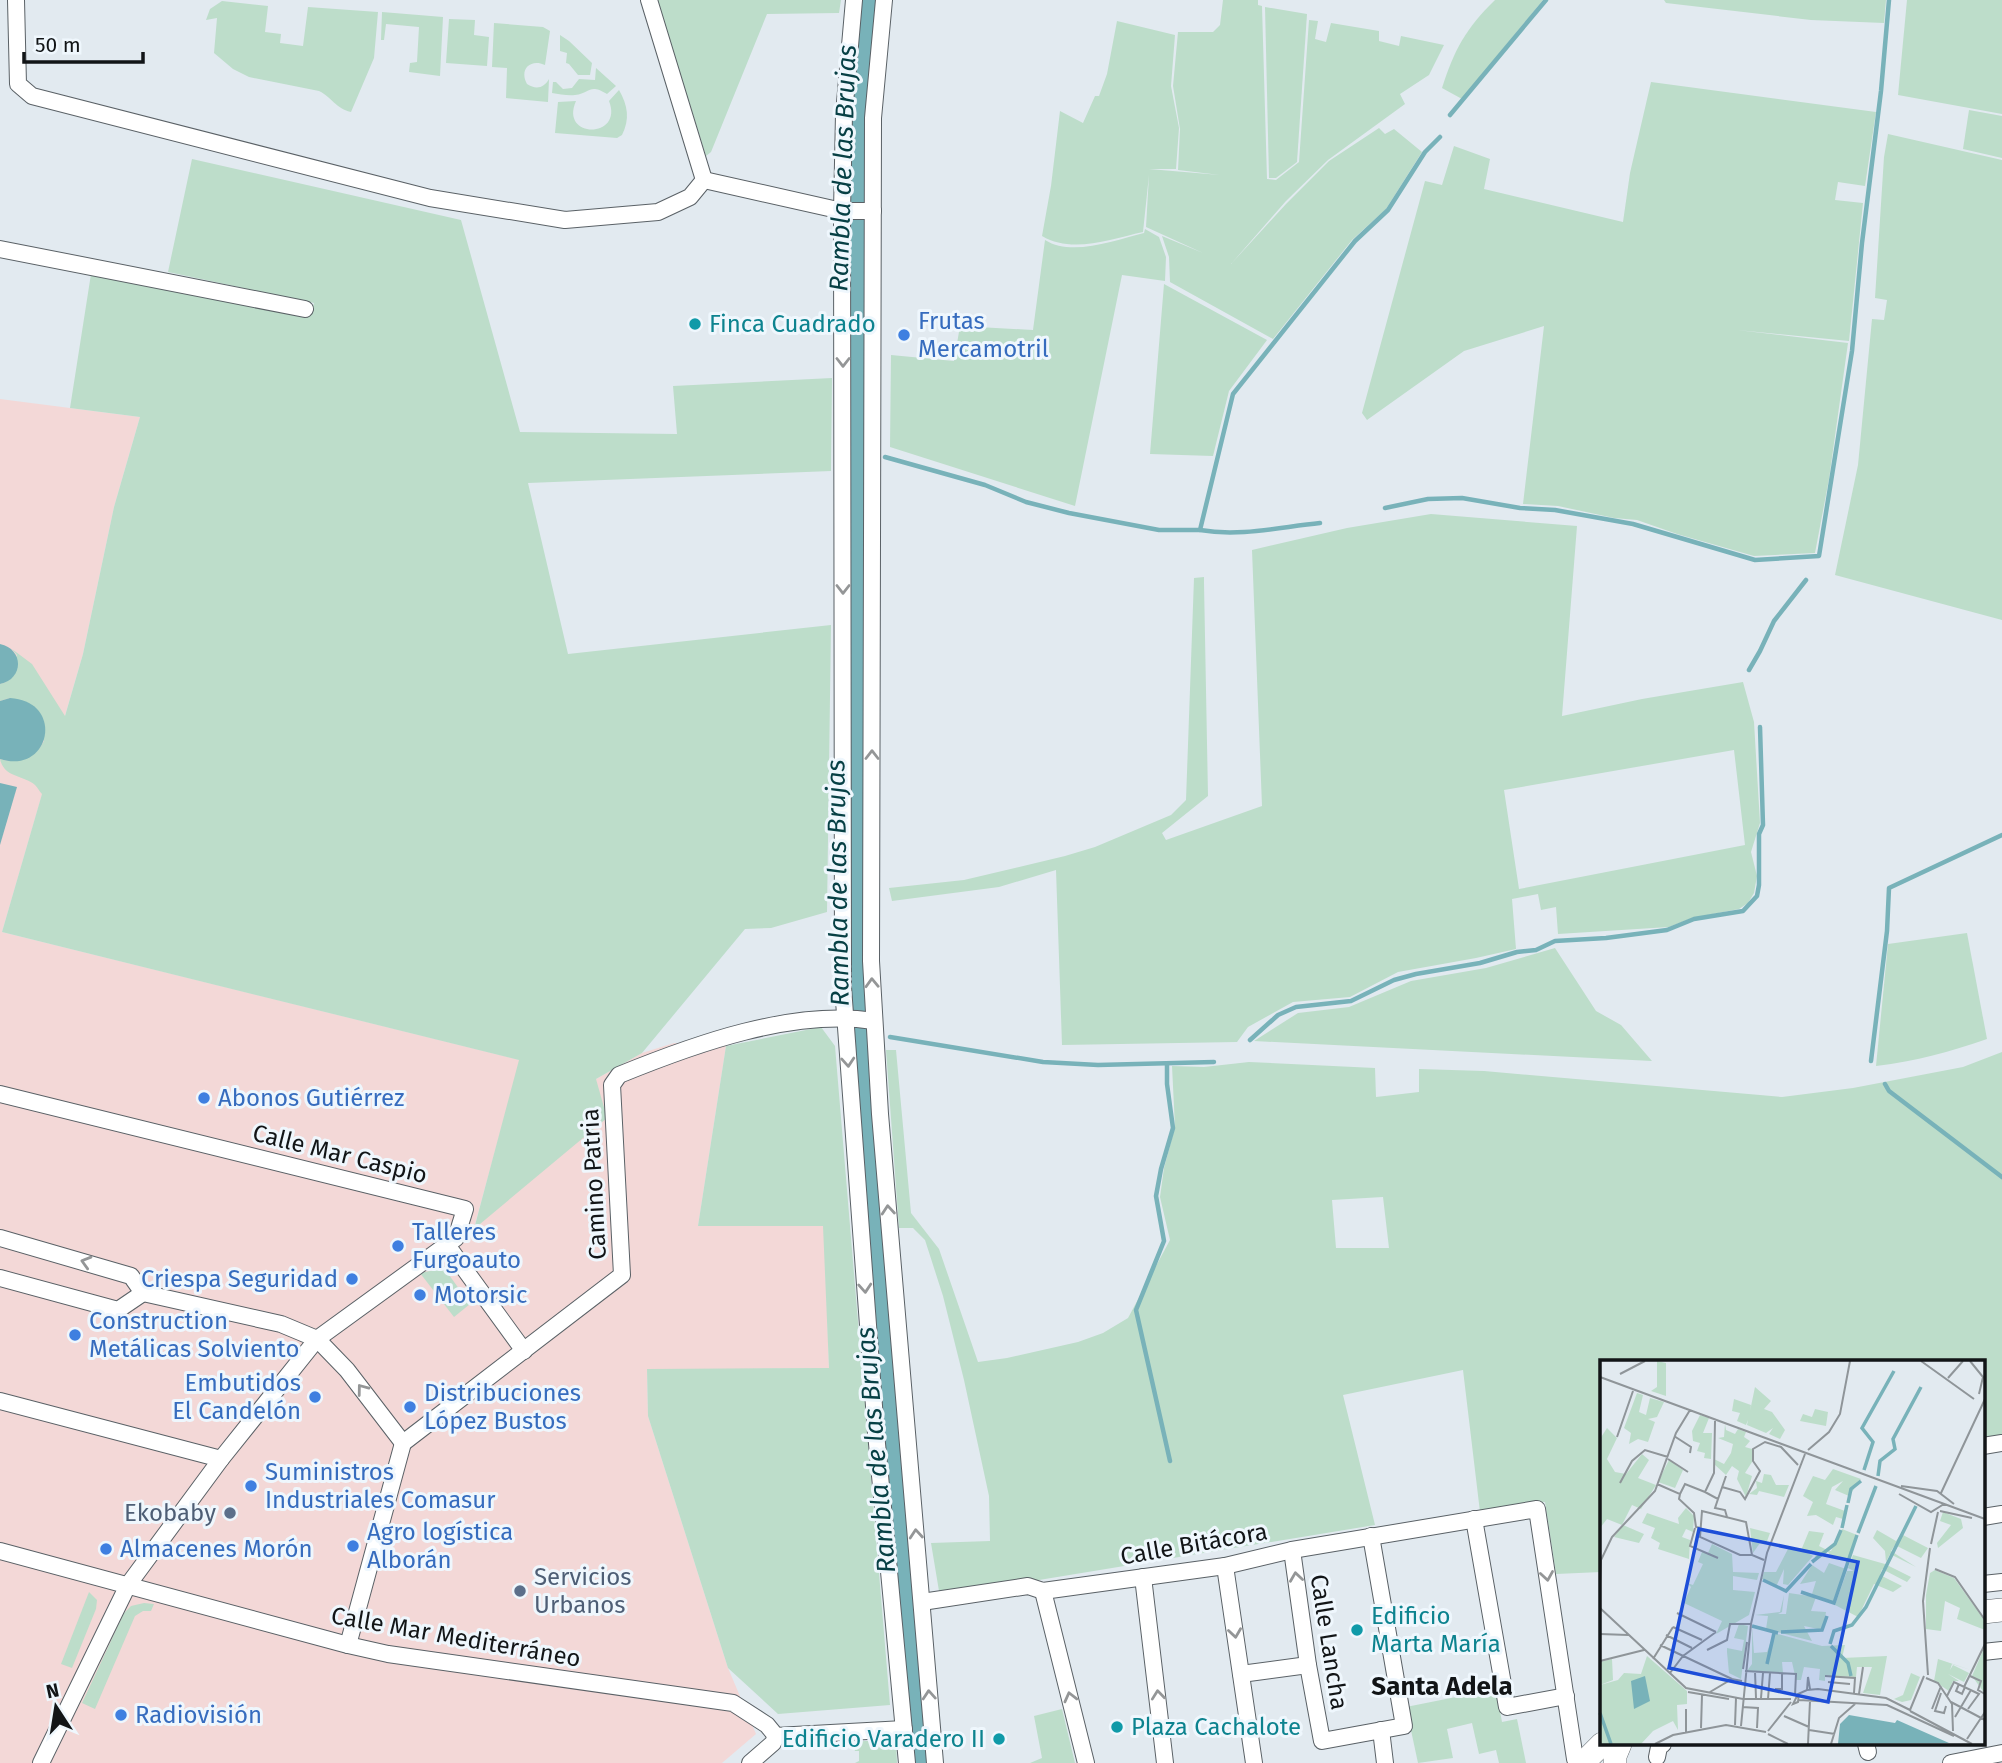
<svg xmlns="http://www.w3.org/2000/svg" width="2002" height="1763" viewBox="0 0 2002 1763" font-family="'Fira Sans',sans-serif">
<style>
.industrial{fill:#f3d8d7}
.green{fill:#bdddca;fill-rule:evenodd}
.water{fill:#78b2b9}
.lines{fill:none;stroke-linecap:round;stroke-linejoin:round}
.stream{stroke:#78b2b9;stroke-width:4.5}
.minor-casing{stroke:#5a6166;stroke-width:18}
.highway-casing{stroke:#5a6166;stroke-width:24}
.minor{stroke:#fff;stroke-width:16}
.highway{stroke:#fff;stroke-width:23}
.oneway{stroke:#949697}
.culture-dot{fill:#0f9aa8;stroke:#eff7fd;stroke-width:2.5}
.shop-dot{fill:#3f7fe0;stroke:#eff7fd;stroke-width:2.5}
.service-dot{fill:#5c6f8a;stroke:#eff7fd;stroke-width:2.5}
.labels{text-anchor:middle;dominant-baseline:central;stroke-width:6;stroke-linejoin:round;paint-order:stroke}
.shop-label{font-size:24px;fill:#366cbe;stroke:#eff7fd;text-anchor:start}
.culture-label{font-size:24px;fill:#0d838f;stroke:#eff7fd;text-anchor:start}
.street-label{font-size:24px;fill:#121517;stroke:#eff7fd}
.service-label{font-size:24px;fill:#4e5e75;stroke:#eff7fd;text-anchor:end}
.water-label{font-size:26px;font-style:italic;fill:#074045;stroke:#eff7fd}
.neighbourhood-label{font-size:26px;font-weight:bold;fill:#121517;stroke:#eff7fd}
.inset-river{fill:none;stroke:#78b2b9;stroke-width:3.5}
.inset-road{fill:none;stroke:#8f9599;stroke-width:2}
.view{fill:#1d4ed8;fill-opacity:0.15;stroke:#1d4ed8;stroke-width:3.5}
.inset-edge{fill:none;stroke:#121517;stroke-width:3.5}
</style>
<rect width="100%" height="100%" fill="#e2eaf0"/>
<polygon class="industrial" points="0,399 140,417 114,507 83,654 2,932 520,1060 474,1228 596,1079 642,1053 674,1043 726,1046 698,1226 824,1226 829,1368 647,1370 648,1416 728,1668 756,1734 722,1763 0,1763"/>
<g class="green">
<polygon points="657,0 841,0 839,13 767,14 711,152 706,156"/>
<path d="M1223 0H1258V5L1262 6 1267 179 1276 180 1299 162 1309 20 1318 21 1315 39 1326 42 1331 23 1379 31V41L1399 46 1401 36 1444 45 1429 75 1400 94 1405 104 1328 160 1286 201 1231 264 1286 204 1329 161 1379 128 1385 134 1394 129 1422 152 1386 209 1352 240 1273 339 1170 282 1169 257 1162 236 1203 253 1146 227 1149 175 1143 232C1111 239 1072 254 1042 236L1051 186 1060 111 1083 123 1095 96H1099L1107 74 1117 21 1175 35 1171 86 1179 128 1176 169H1149L1220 175 1178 170 1180 129 1173 86 1178 32H1213L1220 25Z"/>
<path d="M1495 0H1543L1462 99 1442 88C1454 50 1466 28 1495 0Z"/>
<polygon points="1664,0 1886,0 1884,23 1811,20 1666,3"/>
<polygon points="1907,0 2002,0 2002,114 1898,95"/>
<path d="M222 1 268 6 265 32 281 34 280 43 303 46 308 7 378 12 374 58 351 112C335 108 333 98 319 91L249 77 233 69 214 53 217 18 206 20 210 9Z"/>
<polygon points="1265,7 1307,14 1297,162 1276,178 1269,178"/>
<polygon points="382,12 443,17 440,76 409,72 410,63 417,62 419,27 386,24 384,40 381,40"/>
<polygon points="449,19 475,20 474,35 489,37 487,66 446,63"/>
<path d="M494 23 543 27 550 31 545 65C530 58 519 70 527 84 536 90 544 88 549 79L548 102 506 98 507 68 492 67Z"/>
<polygon points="560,35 569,41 592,63 590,75 578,75 569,64 566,63 567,53 560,51"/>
<path d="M596 68 616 86 607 94C589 83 591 93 575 95 568 96 559 94 552 93L553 82H556L563 89 572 88 579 79 595 80Z"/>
<polygon points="1651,82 1876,112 1865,186 1838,182 1835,200 1863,203 1849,341 1737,330 1848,343 1829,479 1815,553 1754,556 1677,534 1637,520 1614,518 1558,506 1523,504 1544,326 1464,351 1367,420 1362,413 1425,181 1442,185 1454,146 1490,159 1484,189 1623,222 1630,173"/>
<path d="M619 90C628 106 630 119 622 135L617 138 555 133 558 102 576 101C559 139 624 139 609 101Z"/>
<polygon points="1969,110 2002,116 2002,158 1963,149"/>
<polygon points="1888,134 2002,160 2002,620 1835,575 1858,465 1872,319 1884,320 1887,300 1875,298 1884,157"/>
<path d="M192 159 461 220 520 432 677 434 673 386 832 378 831 471 528 483 568 654 831 625 827 912 771 928 745 929 642 1053 596 1079 607 1118 474 1229 519 1060 2 932 42 794C39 791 38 788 35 785 24 775 4 778 0 759 19 765 35 758 44 741L10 698 0 701V684L6 682 17 655 12 649 32 664 65 716 83 654 114 507 140 417 70 408 91 274 310 316 314 303 168 272Z"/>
<path d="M1145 229 1159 237 1166 257 1165 281 1122 275 1075 506 890 447 891 355 954 361 960 326 1033 330 1045 240C1072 257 1115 240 1144 233Z"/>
<polygon points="1164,284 1267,340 1229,391 1213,456 1150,454"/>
<path d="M1431 514 1577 526 1562 716 1642 699 1743 682 1754 722 1760 823 1751 852 1757 876 1754 893 1748 903 1739 909 1692 918 1669 927 1558 934 1556 907 1541 910 1538 894 1512 899 1516 949 1476 958 1398 972 1350 997 1293 1002 1248 1027 1237 1042 1062 1045 1056 870 999 887 892 901 889 888 964 880 1065 856 1095 847 1171 815 1186 800 1194 578 1204 577V583L1208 796 1162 833 1166 840 1262 806 1252 550 1347 528ZM1734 750 1745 845 1519 889 1504 790Z"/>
<path d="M1967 933 1987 1039C1949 1052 1917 1061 1876 1066L1888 944Z"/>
<polygon points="1555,948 1596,1011 1621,1025 1652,1061 1254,1041 1298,1013 1349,1007 1411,981 1486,968"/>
<polygon points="821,1027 835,1046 890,1705 778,1714 728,1668 648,1416 647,1369 829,1368 823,1226 698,1226 726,1046"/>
<path d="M886 1050H896L911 1213 939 1249 978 1362 1007 1358 1078 1342 1103 1333 1128 1318 1170 1240 1160 1197 1164 1168 1175 1127 1172 1066 1204 1067 1249 1062 1375 1068 1376 1097 1419 1092V1069L1484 1071 1782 1097 1853 1088 1963 1067 2002 1052V1436L1983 1439V1362H1601V1572L1556 1574 1545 1502 1480 1512 1463 1370 1343 1395 1375 1525 1039 1580 939 1591 931 1543 990 1541 989 1496 964 1380 943 1296 925 1240 913 1228H899ZM1383 1197 1389 1248H1336L1332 1200Z"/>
<polygon points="444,1268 470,1304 454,1317 420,1273"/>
<polygon points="89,1592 97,1600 96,1609 72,1668 61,1664"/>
<polygon points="144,1603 154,1604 151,1611 143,1611 135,1616 95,1709 82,1703 124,1613 131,1606"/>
<polygon points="1496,1689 1502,1722 1517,1719 1526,1763 1499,1763 1496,1750 1479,1754 1472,1723 1447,1729 1453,1758 1418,1763 1406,1707"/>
<polygon points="1062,1709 1075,1763 1030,1763 1042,1758 1034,1716"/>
<polygon points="891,1739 891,1744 896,1743 897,1763 855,1763 859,1761 859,1751 855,1751 852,1742"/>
</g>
<g class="water">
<polygon points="859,0 878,0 865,827 931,1763 912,1763 848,993 848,223 854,55"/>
<path d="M0 644C24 649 24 679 0 684Z"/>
<path d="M10 698C65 701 51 775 0 759V701Z"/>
<polygon points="0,783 17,787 0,845"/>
</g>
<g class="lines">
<g class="stream">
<polyline points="1450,115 1546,0"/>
<polyline points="885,457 985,485 1026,502 1069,513 1159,530 1200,530 1233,394 1355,241 1388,210 1425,152 1440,137"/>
<polyline points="1385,508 1428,499 1462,498 1520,508 1555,510 1633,524 1755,560 1819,556 1852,351 1862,243 1881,91 1889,0"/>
<path d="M1200 530C1240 537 1280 527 1320 523"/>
<polyline points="1749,670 1760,651 1774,621 1806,580"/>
<polyline points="890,1037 1043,1062 1098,1065 1214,1062"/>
<polyline points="1250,1040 1278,1015 1296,1007 1351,1001 1394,980 1416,974 1480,963 1517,952 1536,950 1555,941 1606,938 1667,930 1694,919 1743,911 1757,896 1759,885 1759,834 1763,825 1760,727"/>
<polyline points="1871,1061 1887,931 1889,888 2002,835"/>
<polyline points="1167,1064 1167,1084 1173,1128 1161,1169 1156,1196 1164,1241 1136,1310 1170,1461"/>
<polyline points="1885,1084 1889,1091 2002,1177"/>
</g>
<defs>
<g id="minor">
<polyline points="16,0 18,84 32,96 430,198 565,220 658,212 690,197 704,180"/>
<polyline points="649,0 704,180"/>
<polyline points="854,0 844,114 842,211 843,987 876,1433 907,1763"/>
<polyline points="884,0 873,118 871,961 880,1114 935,1763"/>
<polyline points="704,180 842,211 873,211"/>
<polyline points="0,249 305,309"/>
<polyline points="0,1094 465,1209 456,1238 317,1339 221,1459 128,1585 41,1763"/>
<polyline points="0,1238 131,1276 143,1293 281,1324 317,1339 347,1370 403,1443"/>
<polyline points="447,1245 524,1351"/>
<polyline points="0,1278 118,1310 143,1293"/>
<polyline points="0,1401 221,1459"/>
<path d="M403 1443 622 1275 612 1085 619 1075C695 1044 791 1009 874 1021"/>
<polyline points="1983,1446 2002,1443"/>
<polyline points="1983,1517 2002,1514"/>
<polyline points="1474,1519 1507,1707 1566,1696"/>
<polyline points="1292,1550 1308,1665 1322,1741 1404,1726 1371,1536"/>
<polyline points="0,1551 348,1645 388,1654 733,1703 767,1725 776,1736"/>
<polyline points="1225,1566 1254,1763"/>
<polyline points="1143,1577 1165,1763"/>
<polyline points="1983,1584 2002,1582"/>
<polyline points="1043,1591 1086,1763"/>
<polyline points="922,1602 1028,1586 1043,1591 1225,1566 1292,1550 1537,1509 1575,1759 1578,1763"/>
<polyline points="348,1645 403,1443"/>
<polyline points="1983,1652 2002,1650"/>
<polyline points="1241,1674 1308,1665"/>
<polyline points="1381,1730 1385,1763"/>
<polyline points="776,1736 904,1729"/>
<polyline points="1866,1744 1868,1752"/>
<polyline points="1657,1757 1659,1747 1663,1744"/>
<polyline points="750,1763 773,1743 776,1736"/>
<polyline points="1951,1763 2002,1753"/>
</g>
<g id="highway">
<polyline points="1983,1612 2002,1610"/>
<polyline points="1583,1763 1602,1744"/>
<polyline points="1615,1763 1615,1756 1620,1744"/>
</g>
</defs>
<use href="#minor" class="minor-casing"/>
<use href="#highway" class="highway-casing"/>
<use href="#minor" class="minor"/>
<use href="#highway" class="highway"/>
</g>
<defs><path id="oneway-chevron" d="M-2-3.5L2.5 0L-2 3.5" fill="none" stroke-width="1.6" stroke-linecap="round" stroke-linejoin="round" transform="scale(1.75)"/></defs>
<g class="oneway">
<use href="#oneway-chevron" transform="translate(843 362) rotate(90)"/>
<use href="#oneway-chevron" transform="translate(843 589) rotate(90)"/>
<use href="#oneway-chevron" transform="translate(872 755) rotate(-90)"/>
<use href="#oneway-chevron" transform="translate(872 983) rotate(-92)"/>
<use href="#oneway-chevron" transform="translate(848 1062) rotate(86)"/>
<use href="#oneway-chevron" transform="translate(888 1210) rotate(-95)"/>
<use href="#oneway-chevron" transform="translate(86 1262) rotate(-164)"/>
<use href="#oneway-chevron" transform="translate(865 1288) rotate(86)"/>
<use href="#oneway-chevron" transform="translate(362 1389) rotate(-127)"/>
<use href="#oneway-chevron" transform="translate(916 1534) rotate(-95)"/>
<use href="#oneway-chevron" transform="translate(1547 1576) rotate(81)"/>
<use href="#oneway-chevron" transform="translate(1296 1577) rotate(-98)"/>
<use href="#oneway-chevron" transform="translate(1235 1633) rotate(82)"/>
<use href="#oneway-chevron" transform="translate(929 1695) rotate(-94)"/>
<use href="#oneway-chevron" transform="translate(1158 1695) rotate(-96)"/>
<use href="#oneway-chevron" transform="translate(1070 1697) rotate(-104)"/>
</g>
<g class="culture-dot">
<circle cx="695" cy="324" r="7"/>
<circle cx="1357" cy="1630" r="7"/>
<circle cx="1117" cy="1727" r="7"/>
<circle cx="999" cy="1739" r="7"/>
</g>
<g class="shop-dot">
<circle cx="904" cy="335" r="7"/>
<circle cx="204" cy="1098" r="7"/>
<circle cx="398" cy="1246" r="7"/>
<circle cx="352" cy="1279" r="7"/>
<circle cx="420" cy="1295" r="7"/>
<circle cx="75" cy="1335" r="7"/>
<circle cx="315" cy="1397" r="7"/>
<circle cx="410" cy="1407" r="7"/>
<circle cx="251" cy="1486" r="7"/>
<circle cx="353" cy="1546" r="7"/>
<circle cx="106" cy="1549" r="7"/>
<circle cx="121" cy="1715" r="7"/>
</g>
<g class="service-dot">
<circle cx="230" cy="1513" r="7"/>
<circle cx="520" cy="1591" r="7"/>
</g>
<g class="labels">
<g class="shop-label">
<text x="918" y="321">Frutas<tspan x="918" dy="28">Mercamotril</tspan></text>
<text x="218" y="1098">Abonos Gutiérrez</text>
<text x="412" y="1232">Talleres<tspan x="412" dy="28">Furgoauto</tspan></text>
<text x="338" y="1279" text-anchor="end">Criespa Seguridad</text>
<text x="434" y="1295">Motorsic</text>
<text x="89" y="1321">Construction<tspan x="89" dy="28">Metálicas Solviento</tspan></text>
<text x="301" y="1383" text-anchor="end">Embutidos<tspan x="301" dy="28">El Candelón</tspan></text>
<text x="424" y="1393">Distribuciones<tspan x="424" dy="28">López Bustos</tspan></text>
<text x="265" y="1472">Suministros<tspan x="265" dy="28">Industriales Comasur</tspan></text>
<text x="367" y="1532">Agro logística<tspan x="367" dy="28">Alborán</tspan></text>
<text x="120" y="1549">Almacenes Morón</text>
<text x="135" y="1715">Radiovisión</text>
</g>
<g class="culture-label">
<text x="709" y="324">Finca Cuadrado</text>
<text x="1371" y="1616">Edificio<tspan x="1371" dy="28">Marta María</tspan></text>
<text x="1131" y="1727">Plaza Cachalote</text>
<text x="985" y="1739" text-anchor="end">Edificio Varadero II</text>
</g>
<g class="street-label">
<text transform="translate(340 1154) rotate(14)">Calle Mar Caspio</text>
<text transform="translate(594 1184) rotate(-93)">Camino Patria</text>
<text transform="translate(1194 1544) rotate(-10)">Calle Bitácora</text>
<text transform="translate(456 1637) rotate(10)">Calle Mar Mediterráneo</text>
<text transform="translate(1329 1642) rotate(81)">Calle Lancha</text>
</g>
<g class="service-label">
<text x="216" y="1513">Ekobaby</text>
<text x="534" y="1577" text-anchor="start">Servicios<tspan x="534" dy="28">Urbanos</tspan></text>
</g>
<g class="water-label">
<text transform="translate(843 168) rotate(-88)">Rambla de las Brujas</text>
<text transform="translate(838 883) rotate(-91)">Rambla de las Brujas</text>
<text transform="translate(876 1450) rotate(-95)">Rambla de las Brujas</text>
</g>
<g class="neighbourhood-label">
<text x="1442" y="1686">Santa Adela</text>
</g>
</g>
<g transform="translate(1600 1360)">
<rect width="385" height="385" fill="#e2eaf0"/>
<path d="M57 1 66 3V36L51 31 57 27ZM155 27 171 41 164 49 172 52 185 70 180 79 169 74 173 68 166 73 147 65 148 60 146 65 137 61 140 53 132 51 134 39 151 45 150 51ZM37 33 43 35 39 52 46 55 50 38 64 42 57 57 48 59 55 62 48 82 38 79 29 84 31 73 24 68ZM215 49 228 52 226 66 200 61 203 54 212 57ZM100 55 109 58 103 73H112L111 99 104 98 105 93 97 91 100 83 93 81 92 71ZM125 64 126 70 135 74 138 69 146 72 144 77 150 81 145 87 152 89V102L145 113 152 116 146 137 137 119 139 111 132 106 126 115 114 104V99L124 104 131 93 133 84 118 78 124 77ZM7 68 17 78 7 99 15 112 26 114 42 94 49 100 38 118 56 125 41 149 32 145 22 165 7 159 0 168V79ZM69 100 83 110 75 128 58 122ZM233 109 261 119 249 136 235 130 243 121 232 127 226 144 245 151 243 159 236 157 233 165 216 155 207 156 213 142 203 136 213 116 225 120ZM164 114 171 115 176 125H189L184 137 159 131 157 135 149 134 157 128 156 121 162 123ZM86 148 94 156 93 172 86 169 82 177 90 180 89 199 58 189 60 183 51 178 55 168 42 163 47 153 79 164 78 158ZM343 152 361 159 363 168 338 188 337 183 351 165 340 161ZM23 165 44 174 39 183 14 177ZM150 168 170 173 166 184 160 183 153 193ZM242 169 257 175 248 202 231 197 227 190 231 191ZM277 170 296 181 301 174 328 188 321 198 295 185 291 191 316 207 290 194 286 202 285 191 273 178ZM209 171 224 173 219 186 227 190 214 201 216 194 200 188 213 196 188 225 183 224 184 209 176 227 162 219 164 212H176L188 189 202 188ZM112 184 132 194 133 212 159 213 157 220 133 216V230L155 232 149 255 116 274 122 261 84 243 91 227 87 223 93 225 103 204 98 202 102 192 108 193ZM253 195 285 204 311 217 307 222 282 209 280 215 302 226 293 232 274 224 258 257 235 245 247 211H254L248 208ZM229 203 246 209 234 243 212 234 216 221 200 224 212 205 224 213ZM335 210 354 218 385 261V270L357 259 360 248 345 241 341 271 326 269V235L330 213ZM189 233 216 237 211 251 226 252 223 270 204 266 212 281 166 269 168 256 155 255 180 252 184 235 182 252 178 254H186ZM139 264 148 266 141 319 129 313 127 292V288L142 291 144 280 134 278ZM152 267 154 293 167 292 174 273 222 286 245 285 242 298 287 296 280 335 263 333 272 307H257L256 317 225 316V321L219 320 220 309 204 307 201 320H196L192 302H182L183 313 147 311 152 304ZM385 286V334L372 316ZM12 299 13 320 0 325V302ZM338 299 371 310 352 304 350 310 353 305 369 313 364 322 348 314 359 321H353L349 331 334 321ZM311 313 320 317 311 340 302 342 294 339 303 335Z" fill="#bdddca"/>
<path d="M47 296 87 331V344L77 345 78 370 73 361 53 371 41 384H0V325L18 320 24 313 41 314Z" fill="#bdddca"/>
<path d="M45 316 50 341 34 349 31 321ZM249 355 295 363 297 360 349 383 238 384 240 364Z" fill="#78b2b9"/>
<path class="inset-river" d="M264 110 273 82 262 68 294 11M278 116 280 101 295 89 293 79 321 27M248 143 251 129 261 121M242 168 247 145M258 173 276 126M212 202 235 184 241 170M163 220 186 231 211 204M201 232 234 243 257 175M152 266 178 273M181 272 222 270 227 256M230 284 234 271 252 265 266 247 316 146M231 286 248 303 251 316M167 304 174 273M0 353 11 384"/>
<path class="inset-road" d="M321 1 374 39M370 1 383 17 379 34M20 14 45 1M0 17 385 159M348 18 363 1M74 76 91 87 90 93M17 77 33 31M208 90 229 72 240 54 250 1M68 99 88 112M20 123 32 101 45 90 68 97M57 124 80 134 79 139 94 153 96 167 101 168M301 126 337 131 354 144M122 127 140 132 145 139 160 111 153 101V89L165 82 181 87 198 105M105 132 114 113 115 61M341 133 385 39M80 134 85 124 105 132 118 139 115 148 125 150 127 157M299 134 331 152 344 144M118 139 126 116M340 151 372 158M95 168 90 186 118 198M331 184 338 152M152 195H140L100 177 102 151 146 162 152 195 164 200M335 209 355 217 385 260M0 224 1 200 12 177 55 131 76 73 90 50M0 248 86 328 143 339H191M77 253 116 272M73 267 102 280M0 274 28 275M66 275 92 288M60 285 132 319M107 290 127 280 130 264H151M53 299 73 267M0 301 44 290M143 309 147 282M145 311 196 314 195 335M155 312 156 338M70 313 83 296 116 272M328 315 323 241 330 188M225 316 255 318 254 333M370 316 381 321 378 330 385 334M326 318 338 323 352 344 353 371M228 322 250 324M359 324 356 331 362 334 365 327M364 327 385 284M175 329H182V314M207 330 208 317 210 329M88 332 129 339M110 332 132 319 142 321M199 333 198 342 193 344 198 334 207 330 218 329 286 338 310 350 324 316M341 333 335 351 344 353 346 346M259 334 263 307M347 336 354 322 379 334 368 349M161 338 163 313M168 339 170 313M199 340 287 345 354 376M351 342 385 360M142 347 158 348 157 368M332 349 341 326M310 351 372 384M184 356 209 367M355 357 371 330M135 365 136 338M141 366 151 264 167 193 205 94M101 368 102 335M209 370 235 374M168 371 191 342M86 372V349M168 374 188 384M367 379 385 352M55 384 73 375 126 365 166 372M208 384 210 341M231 384 239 358 255 344"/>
<path class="view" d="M99 169 258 202 228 342 69 308Z"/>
<rect width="385" height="385" class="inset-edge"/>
</g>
<g transform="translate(56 1707) rotate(348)" stroke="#eff7fd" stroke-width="5" paint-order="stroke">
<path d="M0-5L12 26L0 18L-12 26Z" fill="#121517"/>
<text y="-10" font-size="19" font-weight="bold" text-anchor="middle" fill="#121517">N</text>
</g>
<path d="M24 52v10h119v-10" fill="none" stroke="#121517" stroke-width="3.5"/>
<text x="35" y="52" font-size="21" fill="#121517" stroke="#eff7fd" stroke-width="5" paint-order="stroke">50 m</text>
</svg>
